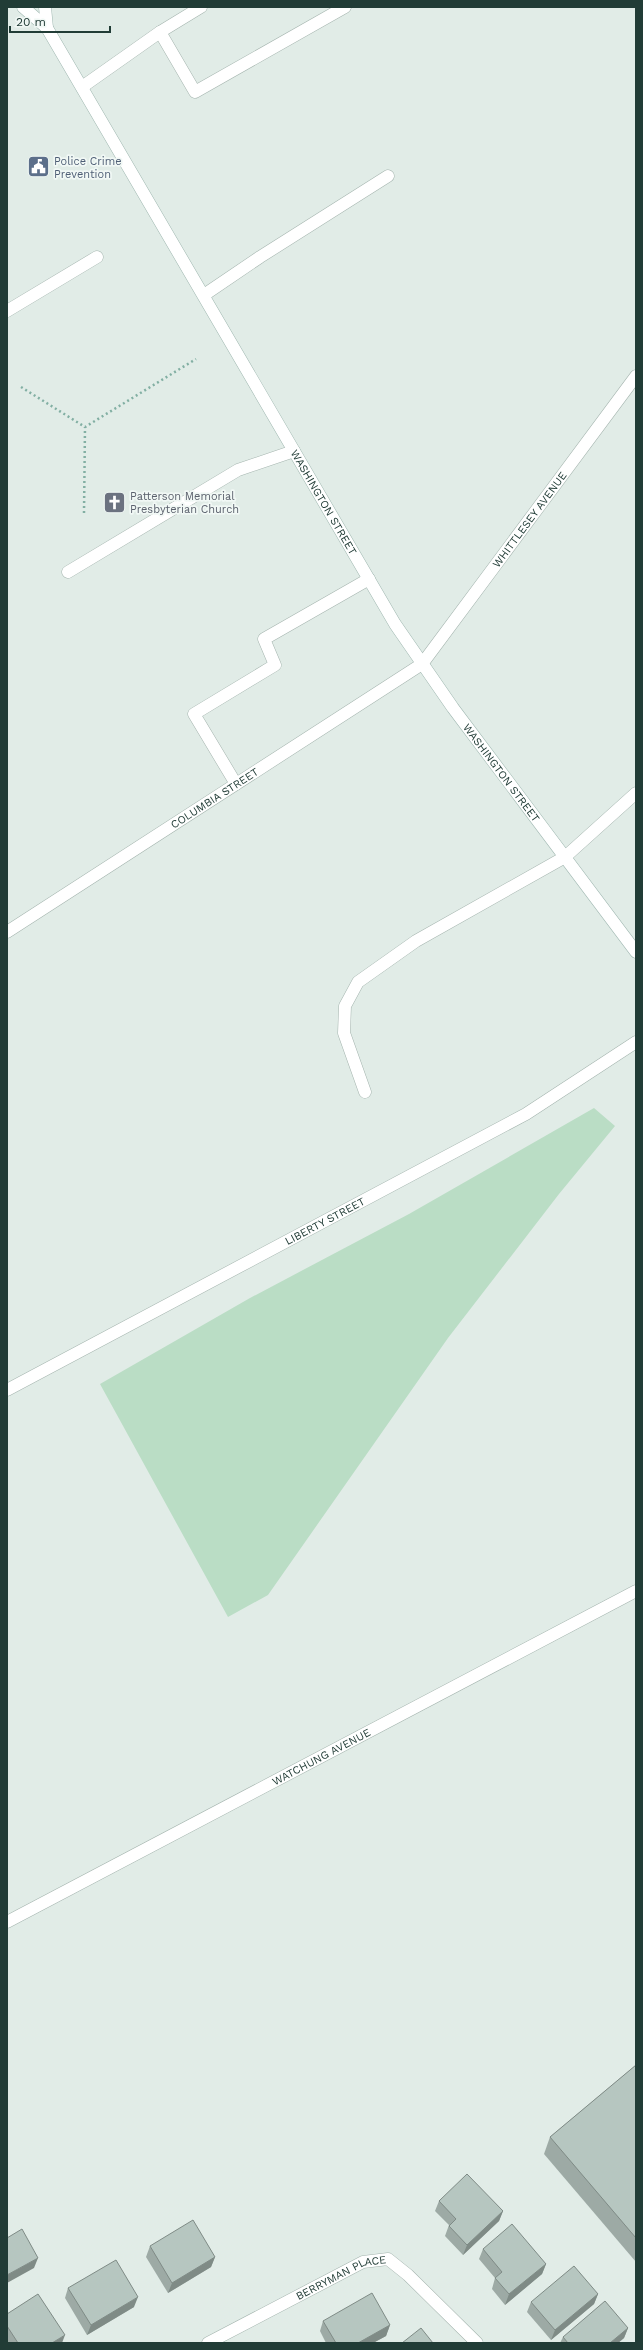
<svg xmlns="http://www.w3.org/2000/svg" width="643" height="2350" viewBox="0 0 643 2350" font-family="'Work Sans',sans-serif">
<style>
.green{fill:#baddc5}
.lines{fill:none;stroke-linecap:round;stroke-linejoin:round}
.lane-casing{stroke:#a4b4ae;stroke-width:13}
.street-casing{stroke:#a4b4ae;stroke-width:13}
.secondary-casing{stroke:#9fb7b0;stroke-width:13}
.path{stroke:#82afa3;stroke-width:2.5;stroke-dasharray:2 3;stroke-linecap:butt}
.lane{stroke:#fff;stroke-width:12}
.street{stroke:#fff;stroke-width:12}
.secondary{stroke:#fff;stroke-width:12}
.wall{fill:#9daaa5}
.shaded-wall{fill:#7f8b86}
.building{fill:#b6c6c0;stroke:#7f8b86}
.labels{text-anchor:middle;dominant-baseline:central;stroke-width:3.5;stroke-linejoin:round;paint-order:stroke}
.service-label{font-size:11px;fill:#4e5e75;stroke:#f1f8f5;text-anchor:start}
.worship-label{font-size:11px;fill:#5b616d;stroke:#f1f8f5;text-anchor:start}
.street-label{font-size:11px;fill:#213c36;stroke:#f1f8f5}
</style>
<rect width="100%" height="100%" fill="#e1ece7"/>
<polygon class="green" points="594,1108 615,1126 559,1194 448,1338 268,1595 228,1617 100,1384 250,1298 409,1214"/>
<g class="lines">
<defs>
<g id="lane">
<polyline points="160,32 195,92 345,7"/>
<polyline points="82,87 160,32 201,7"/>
<polyline points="204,295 260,257 388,176"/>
<polyline points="7,311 97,257"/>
<polyline points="68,572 238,470 294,451"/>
<polyline points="236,784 194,714 275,665 264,639 369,579"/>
<polyline points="365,1092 344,1033 345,1006 358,982 416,941 565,857"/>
</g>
<g id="street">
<polyline points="565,857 636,793"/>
<path id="s1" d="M7 932 422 664 636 376"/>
<path id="s2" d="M7 1390 526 1114 636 1042"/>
<path id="s3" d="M7 1922 636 1591"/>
<path id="s4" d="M208 2343 363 2262 388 2259 408 2275 477 2343"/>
</g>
<g id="secondary">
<path id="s5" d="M23 7 47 28 395 624 453 708 636 952"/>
<polyline points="45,7 47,28"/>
</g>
</defs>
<use href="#lane" class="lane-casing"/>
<use href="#street" class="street-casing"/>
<use href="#secondary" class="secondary-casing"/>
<g class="path">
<polyline points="21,387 85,427 196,359"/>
<polyline points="84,513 85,427"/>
</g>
<use href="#lane" class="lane"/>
<use href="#street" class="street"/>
<use href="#secondary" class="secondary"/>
</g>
<g class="wall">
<polygon points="636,2065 636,2262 544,2154 550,2137"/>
<polygon points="439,2201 503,2211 499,2221 463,2255 445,2236 449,2225 435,2211"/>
<polygon points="150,2246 215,2257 211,2267 168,2293 146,2257"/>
<polygon points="483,2249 546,2264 542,2274 505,2305 492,2289 495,2278 479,2259"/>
<polygon points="68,2288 134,2307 87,2335 65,2298"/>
<polygon points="598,2294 594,2304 551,2340 527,2312 531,2302"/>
<polygon points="7,2314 62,2343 7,2343"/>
<polygon points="323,2321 390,2325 386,2336 373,2343 326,2343 320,2331"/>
<polygon points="628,2328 624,2338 618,2343 560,2343 563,2337"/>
</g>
<g class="shaded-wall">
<polygon points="503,2211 499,2221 463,2255 467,2245"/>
<polygon points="215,2257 211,2267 168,2293 172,2283"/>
<polygon points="38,2258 34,2268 7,2283 7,2275"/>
<polygon points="546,2264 542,2274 505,2305 509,2294"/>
<polygon points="598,2294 594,2304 551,2340 555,2330"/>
<polygon points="138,2297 134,2307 87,2335 91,2325"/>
<polygon points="390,2325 386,2336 373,2343 358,2343"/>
<polygon points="628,2328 624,2338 618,2343 610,2343"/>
<polygon points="65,2335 62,2343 52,2343"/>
</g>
<g class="building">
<polygon points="636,2065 636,2238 550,2137"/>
<polygon points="467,2174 503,2211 467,2245 449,2226 456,2219 439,2201"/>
<polygon points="193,2220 215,2257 172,2283 150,2246"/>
<polygon points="512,2224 546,2264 509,2294 495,2278 502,2272 483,2249"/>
<polygon points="22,2229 38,2258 7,2275 7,2238"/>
<polygon points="116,2260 138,2297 91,2325 68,2288"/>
<polygon points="574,2266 598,2294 555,2330 531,2302"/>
<polygon points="372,2293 390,2325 358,2343 336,2343 323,2321"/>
<polygon points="38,2294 65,2335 52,2343 18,2343 7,2326 7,2314"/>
<polygon points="605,2301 628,2328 610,2343 568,2343 563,2337"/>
<polygon points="421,2328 433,2343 402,2343"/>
</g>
<defs>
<symbol id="civic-square" viewBox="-11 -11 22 22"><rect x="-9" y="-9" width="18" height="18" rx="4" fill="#5c6f8a" stroke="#f1f8f5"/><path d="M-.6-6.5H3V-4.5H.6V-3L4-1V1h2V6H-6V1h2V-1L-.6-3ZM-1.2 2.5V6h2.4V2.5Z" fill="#fff"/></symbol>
<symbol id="church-square" viewBox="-11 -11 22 22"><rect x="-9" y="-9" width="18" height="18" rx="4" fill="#6b7280" stroke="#f1f8f5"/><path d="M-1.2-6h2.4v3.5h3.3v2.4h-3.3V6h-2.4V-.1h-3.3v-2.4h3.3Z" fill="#fff"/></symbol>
</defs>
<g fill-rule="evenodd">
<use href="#civic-square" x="26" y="154" width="25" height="25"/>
<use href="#church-square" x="102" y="490" width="25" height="25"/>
</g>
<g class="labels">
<g class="service-label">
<text x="54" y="161">Police Crime<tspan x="54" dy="13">Prevention</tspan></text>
</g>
<g class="worship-label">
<text x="130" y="496">Patterson Memorial<tspan x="130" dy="13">Presbyterian Church</tspan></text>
</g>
<g class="street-label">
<text stroke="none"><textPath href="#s5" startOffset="581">WASHINGTON STREET</textPath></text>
<text stroke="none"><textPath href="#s1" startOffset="674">WHITTLESEY AVENUE</textPath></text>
<text stroke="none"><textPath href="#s5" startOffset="905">WASHINGTON STREET</textPath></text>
<text stroke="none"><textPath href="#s1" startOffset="247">COLUMBIA STREET</textPath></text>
<text stroke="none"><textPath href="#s2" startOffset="360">LIBERTY STREET</textPath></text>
<text stroke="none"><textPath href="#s3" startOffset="355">WATCHUNG AVENUE</textPath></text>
<text stroke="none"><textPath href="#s4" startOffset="149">BERRYMAN PLACE</textPath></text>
</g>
</g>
<rect width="643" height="2350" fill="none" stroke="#213c36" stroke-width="16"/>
<path d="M10 26v6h100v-6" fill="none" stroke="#213c36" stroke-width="2"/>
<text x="16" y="26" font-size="12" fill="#213c36" stroke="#f1f8f5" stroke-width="3" paint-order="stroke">20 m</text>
</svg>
